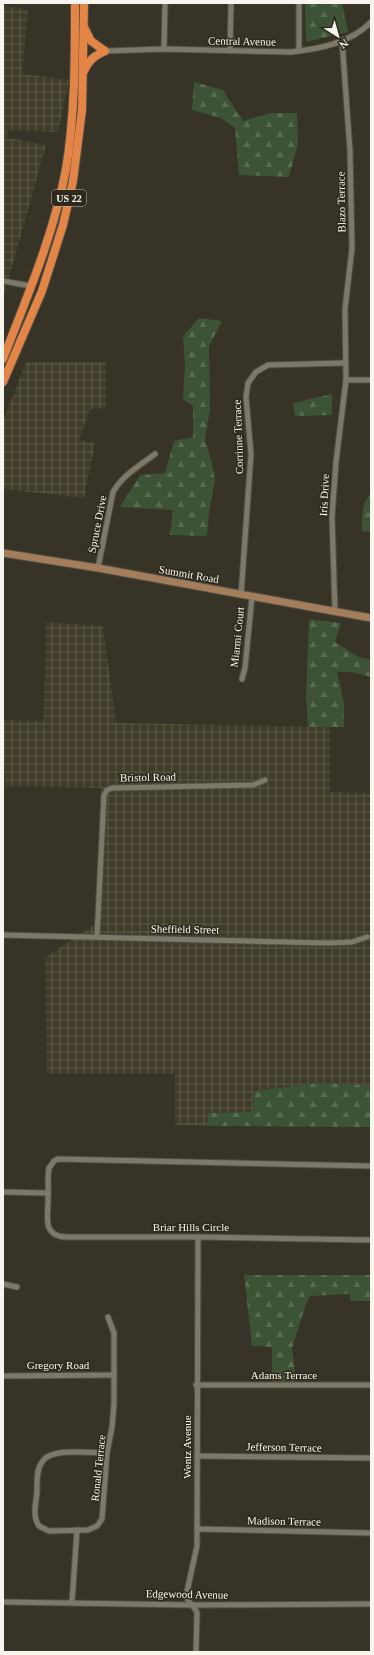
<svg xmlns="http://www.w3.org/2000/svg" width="374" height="1655" viewBox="0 0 374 1655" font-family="'Times New Roman',serif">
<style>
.industrial{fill:url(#industrial-grid)}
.forest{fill:url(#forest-firs)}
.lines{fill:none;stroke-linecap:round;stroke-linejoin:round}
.minor-casing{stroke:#524f45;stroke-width:7}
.secondary-casing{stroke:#524f45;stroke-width:9}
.trunk-casing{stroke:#524f45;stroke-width:10}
.minor{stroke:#7c786a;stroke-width:5}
.secondary{stroke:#a37d5c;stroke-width:7}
.trunk{stroke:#e38546;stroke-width:8}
.labels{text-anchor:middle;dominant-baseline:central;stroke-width:3;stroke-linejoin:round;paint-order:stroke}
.shield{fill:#2d291d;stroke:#bab8af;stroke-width:1}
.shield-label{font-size:10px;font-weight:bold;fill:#f7f5ed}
.street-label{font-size:11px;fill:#f7f5ed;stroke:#2d291d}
</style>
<defs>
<pattern id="industrial-grid" width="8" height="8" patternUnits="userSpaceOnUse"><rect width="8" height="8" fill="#413c29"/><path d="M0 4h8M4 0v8" fill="none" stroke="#5d5948"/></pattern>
<pattern id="forest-firs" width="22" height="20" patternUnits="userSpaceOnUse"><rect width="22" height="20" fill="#3c5435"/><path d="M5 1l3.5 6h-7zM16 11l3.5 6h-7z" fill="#596d53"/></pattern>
</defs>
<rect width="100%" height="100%" fill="#373327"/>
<g class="industrial">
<polygon points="3,5 28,10 22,74 69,80 58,132 7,130 8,138 46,145 3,299"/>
<polygon points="26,362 106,362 106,408 90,409 79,440 95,443 84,498 3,489 3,421"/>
<polygon points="46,622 103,626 116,723 330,727 330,792 371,793 371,1085 320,1083 254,1091 253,1112 208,1113 208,1126 175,1125 175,1074 47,1074 45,958 97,923 101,788 5,786 3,720 44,721"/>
</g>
<g class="forest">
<polygon points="305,3 342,3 348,32 306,42"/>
<polygon points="194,82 223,90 243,121 272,113 297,113 298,143 289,177 239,175 235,128 221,118 192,110"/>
<polygon points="199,318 222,321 209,346 210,409 205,439 212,463 215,480 209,512 207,536 170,535 173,510 120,507 140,475 165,473 174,441 193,437 193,406 183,399 185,365 183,336"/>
<polygon points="332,394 332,415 295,416 293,403"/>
<path d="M371 494V532L362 531C362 518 361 503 371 494Z"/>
<polygon points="309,619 341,623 335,642 357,656 371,660 371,677 352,672 337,672 344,703 344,727 308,727 306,698"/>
<polygon points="320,1083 371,1085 371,1127 208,1126 208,1113 253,1112 254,1091"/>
<polygon points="244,1275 371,1275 371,1301 350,1301 350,1294 310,1296 306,1304 292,1348 297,1387 272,1387 272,1347 252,1346"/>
</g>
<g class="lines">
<defs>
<g id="minor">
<polyline points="164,49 165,3"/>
<path d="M105 51 164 49 291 52C319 49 351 43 371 22"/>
<polyline points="230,51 231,3"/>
<polyline points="299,51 299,3"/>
<polyline points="3,281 31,286"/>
<polyline points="346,380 371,380"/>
<path d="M98 568 113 492C123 475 139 466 155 454"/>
<polyline points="241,595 251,454 246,397 248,383 256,372 268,365 345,363"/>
<polyline points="335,611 332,517 336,462 346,380 345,309 352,248 350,151 342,40"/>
<polyline points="242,679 245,668 252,597"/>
<polyline points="3,935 329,943 352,942 367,937"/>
<polyline points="97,937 104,795 107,790 112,788 253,785 265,780"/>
<path d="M371 1166 58 1159 54 1161 49 1168C47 1179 49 1189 48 1200 48 1217 42 1236 66 1237H198L371 1240"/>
<polyline points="3,1192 48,1193"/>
<polyline points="3,1284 17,1287"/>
<polyline points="3,1376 114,1375"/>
<polyline points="196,1385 371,1385"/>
<path d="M107 1453C91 1453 51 1447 42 1462 36 1470 37 1483 37 1492 36 1503 32 1516 39 1526L49 1531 88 1530 97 1526 102 1519 107 1453 112 1427 114 1404V1333L108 1317"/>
<polyline points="197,1456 371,1458"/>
<polyline points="197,1529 371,1533"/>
<polyline points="3,1602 192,1605 371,1604"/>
<polyline points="72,1602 77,1530"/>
<path d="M196 1652 197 1613C195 1606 188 1603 186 1596L197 1546 198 1237"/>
</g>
<polyline id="secondary" points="3,553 98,568 371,618"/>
<g id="trunk">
<polyline points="85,29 91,41 105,51"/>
<path d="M84 71C89 60 94 56 105 51"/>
<path d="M3 359C27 297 54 234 66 169 75 115 75 58 75 3"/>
<polyline points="3,382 42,291 63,225 73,181 82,110 84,3"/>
</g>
</defs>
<use href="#minor" class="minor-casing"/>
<use href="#secondary" class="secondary-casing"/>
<use href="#trunk" class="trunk-casing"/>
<use href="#minor" class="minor"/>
<use href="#secondary" class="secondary"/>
<use href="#trunk" class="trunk"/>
</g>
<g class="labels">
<rect class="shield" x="52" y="190" width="34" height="16" rx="3"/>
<g class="shield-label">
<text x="69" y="198">US 22</text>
</g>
<g class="street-label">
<text transform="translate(242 41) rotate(1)">Central Avenue</text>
<text transform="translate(341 202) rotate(-91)">Blazo Terrace</text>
<text transform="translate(238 437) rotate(-92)">Corrinne Terrace</text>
<text transform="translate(324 495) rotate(-87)">Iris Drive</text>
<text transform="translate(97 524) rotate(-79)">Spruce Drive</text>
<text transform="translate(189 574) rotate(10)">Summit Road</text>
<text transform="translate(237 637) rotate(-84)">Miarmi Court</text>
<text transform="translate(148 777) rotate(-1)">Bristol Road</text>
<text transform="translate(185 929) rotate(1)">Sheffield Street</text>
<text x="191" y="1227">Briar Hills Circle</text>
<text x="58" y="1365">Gregory Road</text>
<text x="284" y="1375">Adams Terrace</text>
<text transform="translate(187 1447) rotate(-90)">Wentz Avenue</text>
<text transform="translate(284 1447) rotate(1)">Jefferson Terrace</text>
<text transform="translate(98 1468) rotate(-84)">Ronald Terrace</text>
<text transform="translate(284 1521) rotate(1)">Madison Terrace</text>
<text transform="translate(187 1594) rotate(1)">Edgewood Avenue</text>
</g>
</g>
<rect width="374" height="1655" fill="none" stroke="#f7f5ed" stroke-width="8"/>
<g transform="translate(338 36) rotate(143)" stroke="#2d291d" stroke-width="3" paint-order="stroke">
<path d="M0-3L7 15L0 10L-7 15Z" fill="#f7f5ed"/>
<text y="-6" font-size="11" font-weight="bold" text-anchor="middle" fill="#f7f5ed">N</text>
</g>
</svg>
